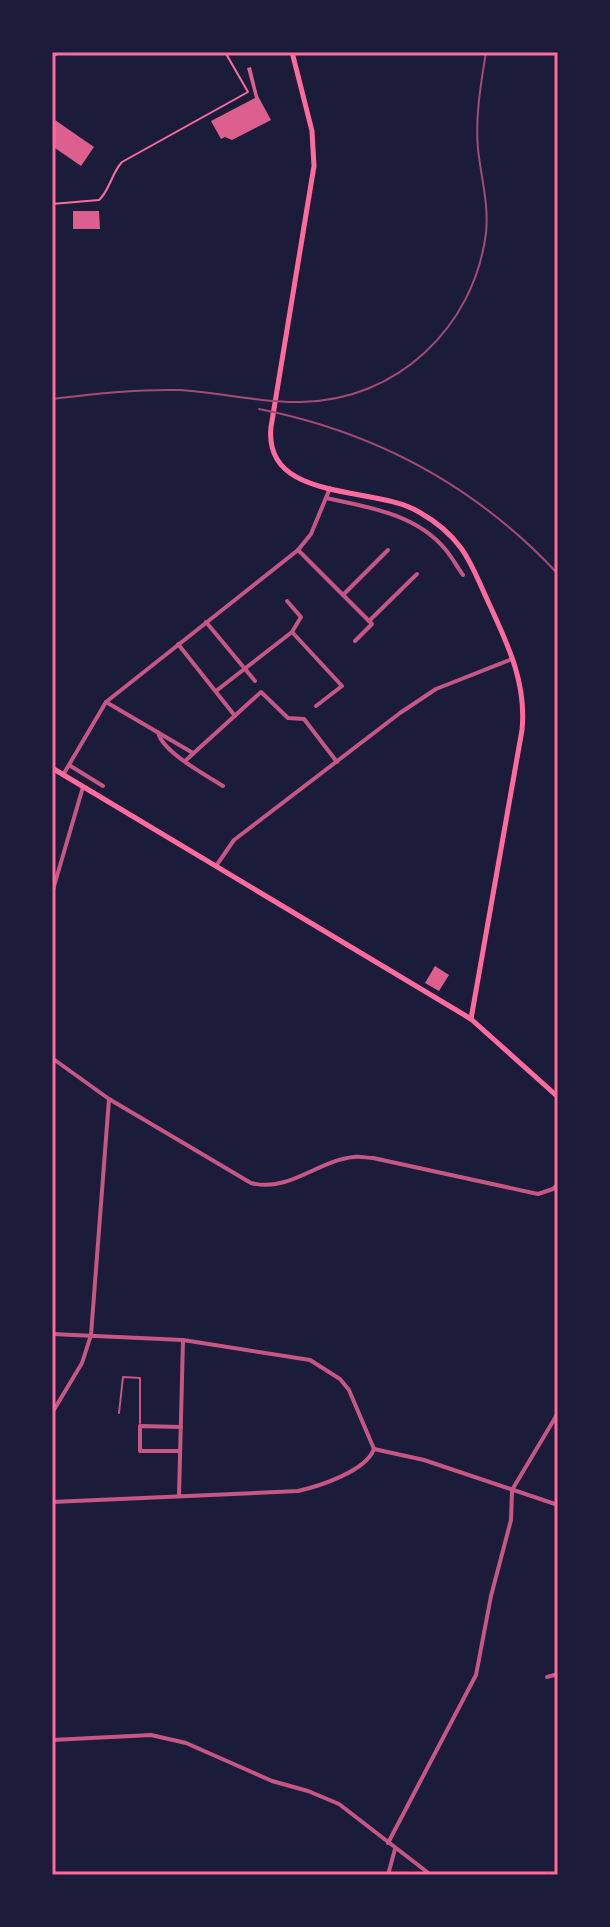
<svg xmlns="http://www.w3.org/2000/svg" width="610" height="1927" viewBox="0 0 610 1927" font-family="Lora,serif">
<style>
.building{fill:#dd5f8e}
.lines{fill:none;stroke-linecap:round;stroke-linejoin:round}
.path{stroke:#ff6b9d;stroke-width:2}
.service{stroke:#c65784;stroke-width:2}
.minor{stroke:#c65784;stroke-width:4}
.secondary{stroke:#ff6b9d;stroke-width:5}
.rail{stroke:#a44b75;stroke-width:2}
.neatline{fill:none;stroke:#ff6b9d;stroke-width:3}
</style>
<rect width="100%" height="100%" fill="#1b1b3a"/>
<g class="building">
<polygon points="251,67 258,96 271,120 232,140 225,137 221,139 211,121 255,98 247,68"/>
<polygon points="52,118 94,147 81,166 52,146"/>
<polygon points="73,211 99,211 100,229 73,229"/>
<polygon points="435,966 449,975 439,991 425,983"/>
</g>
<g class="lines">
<g class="path">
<polyline points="52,56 64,52"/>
<path d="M52 204 99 200C110 190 111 174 122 162L248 92 225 52"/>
</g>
<polyline class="service" points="119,1413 123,1377 140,1378 140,1423"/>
<g class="minor">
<path d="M326 498C368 507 416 514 445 549 452 557 457 567 463 575"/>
<polyline points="298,550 372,624 355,641"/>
<polyline points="343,595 388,550"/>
<polyline points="287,601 301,617 292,632"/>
<polyline points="369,621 417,574"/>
<polyline points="206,622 255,681"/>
<polyline points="178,644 235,716"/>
<polyline points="216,691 292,632 342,686 316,706"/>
<polyline points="106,702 193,753"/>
<path d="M158 732C162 752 206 775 223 786"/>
<polyline points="185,761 261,692 288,718 304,719 337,762"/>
<polyline points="69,765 103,786"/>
<polyline points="63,775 106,702 298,550 311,534 330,488"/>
<polyline points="216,866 234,840 400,713 436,689 512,659"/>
<polyline points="52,893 83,787"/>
<path d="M52 1058 109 1099 251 1183C289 1193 318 1160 354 1157 360 1156 367 1158 373 1158L538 1194 553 1189 558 1184"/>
<polyline points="52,1334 183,1340 310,1360 340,1379 349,1390 374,1449 424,1460 558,1505"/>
<polyline points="52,1413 82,1363 91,1335 109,1099"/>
<polyline points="180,1451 140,1451 140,1426 181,1427"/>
<polyline points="179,1496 183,1340"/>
<path d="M52 1502 298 1491C320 1486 366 1471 374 1449"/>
<polyline points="547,1677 558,1674"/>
<polyline points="52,1740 151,1735 186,1743 272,1781 308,1791 339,1804 431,1875"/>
<polyline points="388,1843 476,1675 491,1596 511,1520 512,1490 558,1413"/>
<polyline points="388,1875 395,1849"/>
</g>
<g class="secondary">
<path d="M292 52 312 131 314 166 271 427C263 503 375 485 419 512 435 521 450 533 461 548 472 563 478 580 486 597 506 641 527 681 522 730L471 1019"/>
<polyline points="52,768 471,1019 558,1097"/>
</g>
<g class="rail">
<path d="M52 399C94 394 137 389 179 390 220 392 260 403 301 402 396 401 474 328 486 233 489 204 481 177 478 149 475 116 481 84 486 52"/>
<path d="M259 409C375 432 477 487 558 574"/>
</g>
</g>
<rect width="610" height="1927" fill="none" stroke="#1b1b3a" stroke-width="108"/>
<rect x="54" y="54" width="502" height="1819" class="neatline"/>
</svg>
